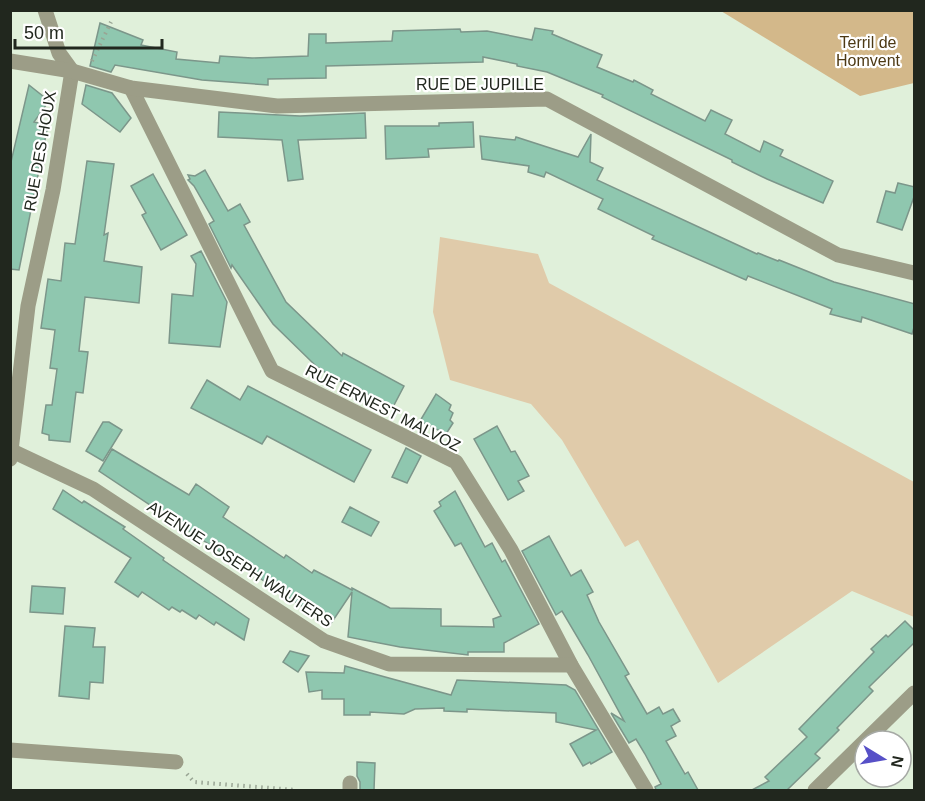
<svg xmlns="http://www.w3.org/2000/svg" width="925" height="801" viewBox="0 0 925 801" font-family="Arial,sans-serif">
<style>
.green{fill:#e0cbaa}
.forest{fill:#d3b88a}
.building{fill:#8fc7af;stroke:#7c968a;stroke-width:1.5}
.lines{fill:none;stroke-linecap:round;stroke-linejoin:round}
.path{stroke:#99a594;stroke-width:4;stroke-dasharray:1.5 4.5;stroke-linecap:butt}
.minor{stroke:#9c9d87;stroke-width:15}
.tertiary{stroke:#9c9d87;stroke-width:15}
.labels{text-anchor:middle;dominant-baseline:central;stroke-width:4.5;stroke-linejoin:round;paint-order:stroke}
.park-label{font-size:16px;fill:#4d3914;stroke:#fff}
.street-label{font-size:16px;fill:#21271e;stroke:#fff}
</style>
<rect width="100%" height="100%" fill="#e0f0da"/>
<polygon class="green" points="440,237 538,254 549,283 914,482 914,617 852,591 718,683 638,540 625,547 562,440 531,404 450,380 433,312"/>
<polygon class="forest" points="721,11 914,11 914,83 860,96"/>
<g class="building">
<polygon points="100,23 143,40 141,45 177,52 176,59 219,63 220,56 252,58 308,56 309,34 326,34 326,43 392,41 393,31 460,29 461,32 487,31 532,40 535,28 553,31 552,34 602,55 597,67 633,82 634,80 653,90 651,94 705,121 711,110 732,120 725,134 760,152 764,141 783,150 780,156 833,181 823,203 767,179 732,162 732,160 602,97 603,95 547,72 517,66 517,64 483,57 483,62 326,66 326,78 268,79 268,85 202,80 115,65 111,72 90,66"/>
<polygon points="29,85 49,101 34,122 48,125 19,270 10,269 10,166"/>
<polygon points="86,85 112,93 131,118 120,132 82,104"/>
<polygon points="219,112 300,116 365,113 366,138 298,140 303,179 288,181 282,140 218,137"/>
<polygon points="473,122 474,147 428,149 429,157 386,159 385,126 439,126 439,123"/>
<polygon points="591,134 590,162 603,168 597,180 757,254 758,253 778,261 779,260 834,282 915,304 915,324 912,334 862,317 861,322 830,314 832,309 748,276 746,280 652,239 654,236 598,209 603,199 546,172 544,177 528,172 529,166 482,159 480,136 515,140 516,137 578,157"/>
<polygon points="87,161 114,164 104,235 108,233 104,261 142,267 139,303 85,297 79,351 88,352 83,393 76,392 70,442 49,440 49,435 42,433 46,405 52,405 57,369 50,368 55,330 41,328 48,279 61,281 65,243 75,244"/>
<polygon points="205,170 228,211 240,204 250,222 244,225 286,302 342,356 343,353 404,386 393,407 334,378 317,367 273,324 232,265 231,268 209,224 214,221 194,186 188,180 190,179 188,175 195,176"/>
<polygon points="153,174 187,235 161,250 142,215 146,213 131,186"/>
<polygon points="898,183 915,187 915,194 902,230 877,222 886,191 895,193"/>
<polygon points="201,251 227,302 220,347 169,343 172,294 193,296 196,264 191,256"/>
<polygon points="207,380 240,400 248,386 371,450 354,482 267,436 262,444 191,408"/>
<polygon points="436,394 451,405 449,410 453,413 450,420 453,423 446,434 420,421"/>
<polygon points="103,422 109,422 122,430 103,461 86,451"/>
<polygon points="497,426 511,452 515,451 529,476 518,481 524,491 508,500 474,439"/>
<polygon points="406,448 421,456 407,483 392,477"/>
<polygon points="112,449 189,495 196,484 229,507 223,517 284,558 286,555 312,573 314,570 352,590 352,588 390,608 441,609 441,626 494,627 493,619 501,616 461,543 455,546 434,511 441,506 439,502 455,491 485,547 492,543 502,562 505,560 539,624 504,643 504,652 468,652 468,655 400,647 348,637 352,592 330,625 99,471"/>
<polygon points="63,490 82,503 84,501 125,527 123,529 164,558 163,560 249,619 244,640 216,622 214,625 199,615 196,619 182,610 180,612 172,607 169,610 142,592 138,597 115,582 131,558 53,509"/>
<polygon points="350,507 379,522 371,536 342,522"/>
<polygon points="549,536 571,576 581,570 593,592 587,595 599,622 629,674 625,676 647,714 659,707 663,714 673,709 680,721 671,726 676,736 666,741 685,774 688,772 698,790 656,790 655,787 661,784 645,754 636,739 629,743 611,713 624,721 588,655 562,611 556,615 522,551"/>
<polygon points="32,586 65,588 63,614 30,612"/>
<polygon points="905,621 915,631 915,642 869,687 873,691 837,728 839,730 815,754 820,758 787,790 752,790 769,781 765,777 807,737 799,729 874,652 871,649 886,635 888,637"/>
<polygon points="65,626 95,628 93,647 105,647 103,683 90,682 89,699 59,696"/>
<polygon points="290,651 309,656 298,672 283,662"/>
<polygon points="345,666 451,695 457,680 566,685 575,690 612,752 591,764 590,762 583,766 570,744 596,730 556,722 556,713 467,709 467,712 444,711 444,708 415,709 404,714 370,712 370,715 344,715 344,699 322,699 322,690 309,692 306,672 344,673"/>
<polygon points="357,762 375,763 374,790 360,790 360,782 357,776"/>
</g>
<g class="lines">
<g class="path">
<polyline points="92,61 111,22"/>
<polyline points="187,774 194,782 296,790"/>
</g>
<g class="minor">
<polyline points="131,88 272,371 456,462 511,550 571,665 646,790"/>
<polyline points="10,450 93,489 324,641 389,664 571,665"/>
<polyline points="10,459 28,306 53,190 72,71 59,53 45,10"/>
<polyline points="10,750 176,762"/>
<polyline points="350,783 350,790"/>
<polyline points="815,790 914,693"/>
</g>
<polyline class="tertiary" points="10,61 72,71 131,88 277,106 547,99 838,255 914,273"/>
</g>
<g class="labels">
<g class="park-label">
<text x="868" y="42">Terril de<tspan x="868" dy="18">Homvent</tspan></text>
</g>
<g class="street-label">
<text x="480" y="84">RUE DE JUPILLE</text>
<text transform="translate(40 151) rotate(-80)">RUE DES HOUX</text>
<text transform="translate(383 408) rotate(27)">RUE ERNEST MALVOZ</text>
<text transform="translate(240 564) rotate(33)">AVENUE JOSEPH WAUTERS</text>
</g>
</g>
<rect width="925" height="801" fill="none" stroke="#21271e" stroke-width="24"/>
<g transform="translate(883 759) rotate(101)"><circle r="28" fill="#ffffff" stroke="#a6a9a5" stroke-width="1.5"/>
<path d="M0-4.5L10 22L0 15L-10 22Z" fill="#5750c7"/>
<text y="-9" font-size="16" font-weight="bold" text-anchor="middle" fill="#21271e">N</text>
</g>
<path d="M15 39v9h147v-9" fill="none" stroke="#21271e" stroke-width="3"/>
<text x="24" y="39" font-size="18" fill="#21271e" stroke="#ffffff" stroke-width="4.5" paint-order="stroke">50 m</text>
</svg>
